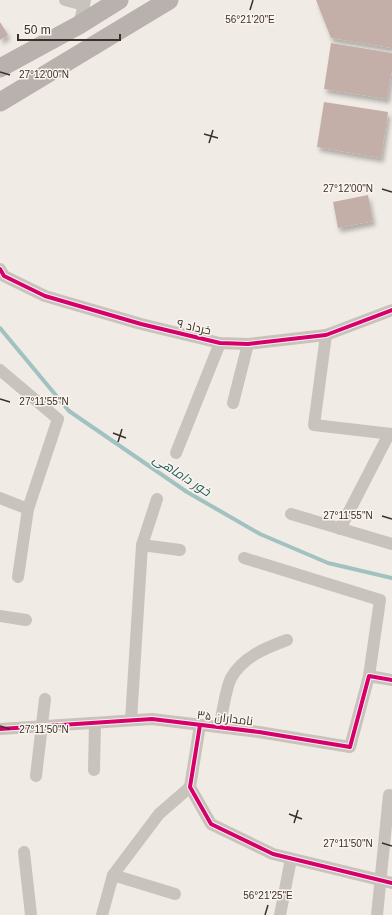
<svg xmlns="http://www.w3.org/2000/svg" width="392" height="915" viewBox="0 0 392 915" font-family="Helvetica,Cairo,sans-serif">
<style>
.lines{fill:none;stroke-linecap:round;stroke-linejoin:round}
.stream{stroke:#a1c2c1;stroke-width:4}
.building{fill:#c3afa7;filter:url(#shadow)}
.minor{stroke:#c9c3be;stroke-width:12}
.primary{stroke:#b8b1ad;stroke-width:19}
.cycleway-casing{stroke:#fbf5ee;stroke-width:6}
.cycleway{stroke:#d6006c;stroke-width:4}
.ticks{fill:none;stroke:#3b302b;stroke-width:1.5}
.labels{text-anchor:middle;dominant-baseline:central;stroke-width:3;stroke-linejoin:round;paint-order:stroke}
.street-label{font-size:12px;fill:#3b302b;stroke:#fbf5ee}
.water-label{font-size:13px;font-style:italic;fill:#1f5a5e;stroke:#fbf5ee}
.ticks-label{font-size:10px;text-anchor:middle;fill:#3b302b;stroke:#fbf5ee;stroke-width:3;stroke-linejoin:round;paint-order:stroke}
</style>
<defs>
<filter id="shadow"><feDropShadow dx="2.5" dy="4.5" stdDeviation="2" flood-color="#0004"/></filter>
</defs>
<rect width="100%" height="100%" fill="#f0ebe5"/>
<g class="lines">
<polyline class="stream" points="0,328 69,411 187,492 260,534 328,563 392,578"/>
</g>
<g class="building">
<polygon points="316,0 392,0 392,48 331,38"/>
<polygon points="0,22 8,35 0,40"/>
<polygon points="331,43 392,53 392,70 387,99 324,89"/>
<polygon points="324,102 388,112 381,158 317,147"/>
<polygon points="368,195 373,221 338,228 333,202"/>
</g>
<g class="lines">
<g class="minor">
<polyline points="65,0 84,5"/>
<polyline points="79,25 85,0"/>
<polyline points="0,269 4,276 45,296 141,324 220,343 248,344 326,335 392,310"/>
<polyline points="326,335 314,425 392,434"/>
<polyline points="0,370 58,419 28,509 18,577"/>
<polyline points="233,403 248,344"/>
<polyline points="176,453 220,343"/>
<polyline points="0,498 28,509"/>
<polyline points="291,514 392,544"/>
<polyline points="340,529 389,434"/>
<polyline points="142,545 180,550"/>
<polyline points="244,558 380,600 369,676"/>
<polyline points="0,616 26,620"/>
<polyline points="131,720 142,545 157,499"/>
<polyline points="200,725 190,787 211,824 273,854 392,883"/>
<path d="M219 727C223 713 225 690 231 678 243 657 265 648 287 640"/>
<polyline points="0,729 152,719 259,732 350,747 369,676 392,680"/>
<polyline points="94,770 95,723"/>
<polyline points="36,776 45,699"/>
<polyline points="24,852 31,915"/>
<polyline points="113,875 175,894"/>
<polyline points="102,915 113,875 159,814 190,787"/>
<polyline points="280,915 291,859"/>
<polyline points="377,915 389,795"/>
</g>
<g class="primary">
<polyline points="0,68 79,25 119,0"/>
<polyline points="0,102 169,0"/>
</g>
<defs>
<g id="cycleway">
<polyline points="0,269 4,276 45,296 141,324 220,343 248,344 326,335 392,310"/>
<polyline points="200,725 190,787 211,824 273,854 392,883"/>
<polyline points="0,729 152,719 259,732 350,747 369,676 392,680"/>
</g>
</defs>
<use href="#cycleway" class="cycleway-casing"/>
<use href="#cycleway" class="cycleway"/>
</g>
<path class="ticks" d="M250 10 253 0M0 72 10 75M204 134 218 138M209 143 213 130M382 189 392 192M0 399 10 402M113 433 126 438M118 442 122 429M382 516 392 519M0 726 10 729M289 814 302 819M294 823 298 810M382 843 392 846M265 915 268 905"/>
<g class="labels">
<g class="street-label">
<text transform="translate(194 327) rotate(13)">خرداد ۹</text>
<text transform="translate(225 718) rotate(7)">نامداران ۳۵</text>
</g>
<g class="water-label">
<text transform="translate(182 475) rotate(33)">خور داماهی</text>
</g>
</g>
<g class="ticks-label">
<text x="250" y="23">56°21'20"E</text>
<text x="44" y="78">27°12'00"N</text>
<text x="348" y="192">27°12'00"N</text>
<text x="44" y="405">27°11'55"N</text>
<text x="348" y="519">27°11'55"N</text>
<text x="44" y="733">27°11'50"N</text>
<text x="348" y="847">27°11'50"N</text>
<text x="268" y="899">56°21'25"E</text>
</g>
<path d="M18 34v6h102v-6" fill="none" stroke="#3b302b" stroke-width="2"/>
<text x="24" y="34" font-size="12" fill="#3b302b" stroke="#fbf5ee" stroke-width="3" paint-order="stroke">50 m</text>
</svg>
